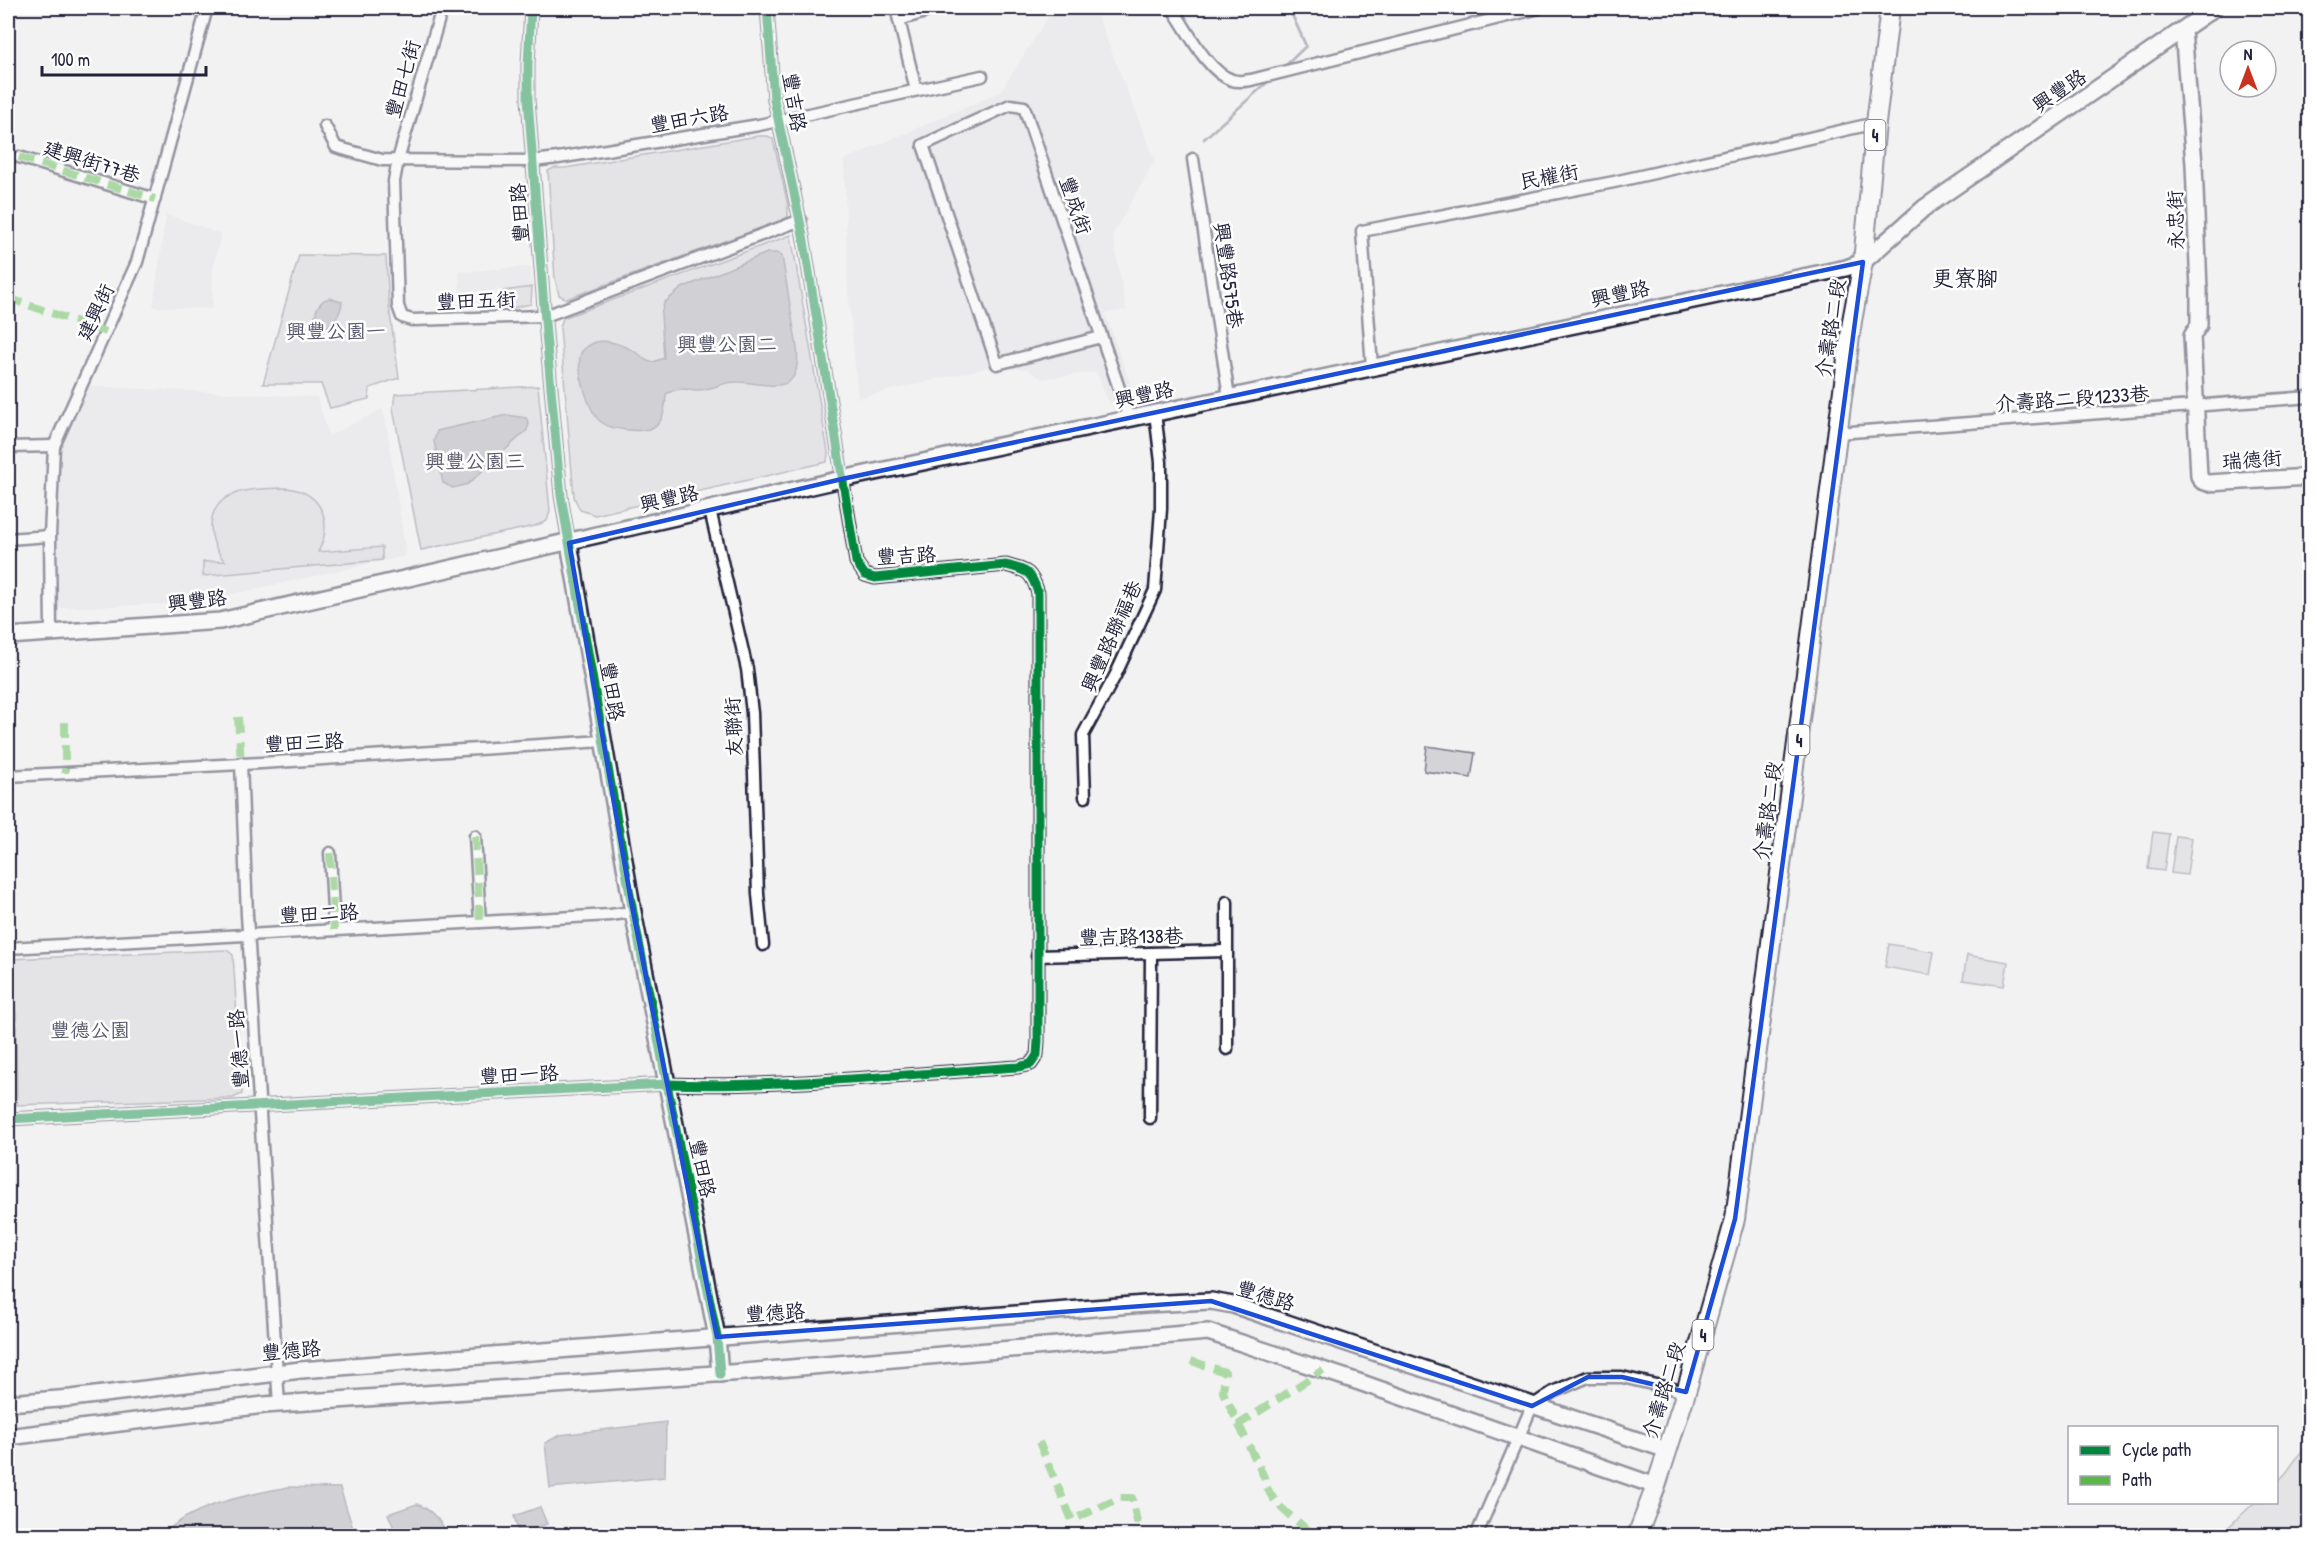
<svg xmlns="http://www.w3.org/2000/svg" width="2317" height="1543" viewBox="0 0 2317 1543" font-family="'Patrick Hand','LXGW WenKai TC',sans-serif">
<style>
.built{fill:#e2e2e6}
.green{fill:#d3d3d8;stroke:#7a7a8a;stroke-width:1.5}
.water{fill:#a8a8b2;stroke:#727282;stroke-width:1.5}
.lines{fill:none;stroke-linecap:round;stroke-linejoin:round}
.stream{stroke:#727282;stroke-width:3}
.street-casing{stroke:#22223b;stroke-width:15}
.secondary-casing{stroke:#22223b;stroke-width:20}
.primary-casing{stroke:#22223b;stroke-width:22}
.street{stroke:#fff;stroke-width:10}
.secondary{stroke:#fff;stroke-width:15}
.primary{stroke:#fff;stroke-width:18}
.quiet{stroke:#58b947;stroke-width:8;stroke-dasharray:15 8;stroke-linecap:butt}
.cycleway-casing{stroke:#fff;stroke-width:13}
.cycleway{stroke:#00873e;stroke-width:9}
.marked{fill:none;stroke:#1d4ed8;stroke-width:4.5;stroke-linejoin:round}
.labels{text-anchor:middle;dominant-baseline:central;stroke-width:5;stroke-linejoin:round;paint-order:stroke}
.shield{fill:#fff;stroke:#646476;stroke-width:1.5}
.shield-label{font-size:18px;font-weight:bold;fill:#22223b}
.street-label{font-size:20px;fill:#22223b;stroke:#fff}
.park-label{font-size:20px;fill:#57576a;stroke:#fff}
.quarter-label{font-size:22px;fill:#22223b;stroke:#fff}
</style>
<rect width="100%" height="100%" fill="#f2f2f3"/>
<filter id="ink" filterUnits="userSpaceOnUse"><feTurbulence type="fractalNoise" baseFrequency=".0167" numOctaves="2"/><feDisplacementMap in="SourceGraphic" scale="12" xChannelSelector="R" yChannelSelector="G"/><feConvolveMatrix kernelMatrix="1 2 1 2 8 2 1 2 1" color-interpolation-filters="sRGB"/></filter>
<g filter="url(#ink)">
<g class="built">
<polygon points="1062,8 1094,8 1155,160 1113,234 1126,310 1105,313 1135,397 1109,404 1097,372 1042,379 1027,369 985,368 858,398 848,289 844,160 1000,92 1051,12"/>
<polygon points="166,214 221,234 213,269 212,309 153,307"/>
<polygon points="531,266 532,287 460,294 459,272"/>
<polygon points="85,386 317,397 329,436 382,409 386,420 406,556 219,597 162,604 58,608 58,444"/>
</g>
<g class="green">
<polygon points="758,136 768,136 773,139 788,205 788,217 780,221 566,299 559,295 555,279 548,171 554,168 565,168"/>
<polygon points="791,235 828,452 827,462 595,515 580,510 574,497 560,328 563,318"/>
<polygon points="299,255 386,256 389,306 399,378 370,388 369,399 330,408 321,384 263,384"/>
<polygon points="532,287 531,304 503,310 503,291"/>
<polygon points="538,386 550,511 547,521 535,526 421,550 393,409 395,394"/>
<path d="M282 488C320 488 335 521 318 552L382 547V560L203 576V562L225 561C206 541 204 505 234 494 248 488 267 489 282 488Z"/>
<polygon points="1427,746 1475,753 1471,778 1424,771"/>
<polygon points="2153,832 2169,834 2164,871 2148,869"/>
<polygon points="2176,836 2192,838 2187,875 2171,873"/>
<polygon points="1889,944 1934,952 1930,975 1885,967"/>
<polygon points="227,950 233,955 242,1094 233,1098 17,1105 16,1014 9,959"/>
<polygon points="1967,955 2008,962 2004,986 1963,980"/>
<polygon points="2309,1441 2309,1535 2220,1535 2254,1503 2276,1502 2277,1482 2286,1473"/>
</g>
<g class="water">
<path d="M767 253H777L782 256 797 348C802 399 770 383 738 382 726 381 717 387 706 389 689 393 683 384 666 394 665 424 657 433 627 430 618 429 609 428 601 422 589 413 575 367 581 353 584 348 591 344 596 342 609 339 629 347 640 355 643 358 646 362 651 362 655 362 660 359 664 358L661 314 664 303 682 288Z"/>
<path d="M329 298 342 302C341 317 328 329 314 334 314 320 314 302 329 298Z"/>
<polygon points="507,415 526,418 529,424 527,430 468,484 453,488 443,483 434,441 437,431"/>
<polygon points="666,1422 665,1477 550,1488 545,1443 560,1435"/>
<path d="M288 1487 340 1488 355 1535H162C195 1503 245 1496 288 1487Z"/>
<path d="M417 1504C432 1510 441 1521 448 1535H397L388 1514Z"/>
<polygon points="540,1507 547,1524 519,1533 514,1516"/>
</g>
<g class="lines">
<g class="stream">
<polyline points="1283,68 1306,46 1289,8"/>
<polyline points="1204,139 1272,78"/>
</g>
<defs>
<g id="street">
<polyline points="442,8 398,160 394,181 398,306 402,317 412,320 545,316 801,220"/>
<polyline points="531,8 528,64 528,99 546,334 561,496 569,543"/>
<polyline points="896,8 916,90"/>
<path d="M1172 8C1187 29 1207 72 1232 80 1237 82 1245 81 1251 80L1539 8"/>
<polyline points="899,20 938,8"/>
<polyline points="325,126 336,147 382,160 533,161 558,158 759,125 982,76"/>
<polyline points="19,157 155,199"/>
<polyline points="1193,159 1229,397"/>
<polyline points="1101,337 997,364 923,145 1010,105 1024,107 1129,418"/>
<polyline points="1372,367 1362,231 1614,182 1876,123"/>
<polyline points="1838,433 2310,397"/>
<polyline points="8,447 54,446"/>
<polyline points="710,510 747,669 752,713 758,894 763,945"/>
<polyline points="8,539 50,536"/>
<polyline points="51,633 50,536 54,446 137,262 207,8"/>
<polyline points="241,763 247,915 279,1404"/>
<polyline points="8,776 261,763 603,741"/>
<polyline points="1085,797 1083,735 1115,676 1155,590 1161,509 1161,462 1155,413"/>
<polyline points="475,836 480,922"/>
<polyline points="330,853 334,930"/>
<polyline points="1227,902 1227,1049"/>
<polyline points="8,948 610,915 633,912"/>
<polyline points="1037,956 1226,951"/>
<polyline points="1150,1118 1151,953"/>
<path d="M8 1119 667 1084C784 1088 901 1074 1018 1067L1031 1064 1037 1055 1038 1041V593C1031 571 1028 571 1006 565L875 578 865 575 856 562 803 235 774 100 767 8"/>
<polyline points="1476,1536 1532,1406 1553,1392 1588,1377 1622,1377 1686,1392"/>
</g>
<g id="secondary">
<polyline points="2183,30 2194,164 2199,290 2199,325 2192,336 2199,476 2202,481 2208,483 2310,477"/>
<polyline points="569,543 633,912 717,1337 720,1374"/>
<polyline points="8,636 220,621 842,479 1846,268 1863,262 1924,208 2214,8"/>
<polyline points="8,1403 71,1398 301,1370 1145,1304 1211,1301 1233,1305 1667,1450"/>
<polyline points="8,1437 264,1405 744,1372 1208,1332 1359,1382 1656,1486"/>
</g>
<polyline id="primary" points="1637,1536 1656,1486 1686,1392 1735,1219 1852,321 1863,262 1876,123 1890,8"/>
</defs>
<use href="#street" class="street-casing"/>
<use href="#secondary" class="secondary-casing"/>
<use href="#primary" class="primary-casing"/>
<use href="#street" class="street"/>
<use href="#secondary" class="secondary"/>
<use href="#primary" class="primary"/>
<g class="quiet">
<polyline points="1945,12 1978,8"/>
<polyline points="19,157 155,199"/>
<polyline points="8,298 106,332"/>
<polyline points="238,717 241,763"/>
<polyline points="65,722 65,773"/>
<polyline points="475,836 480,922"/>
<polyline points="330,853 334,930"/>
<path d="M1191 1361 1225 1372 1223 1392 1264 1477C1269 1505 1295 1518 1315 1536"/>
<polyline points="1238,1425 1323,1370"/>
<polyline points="1039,1442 1072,1520 1120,1498 1132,1498 1140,1536"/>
</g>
<defs>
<g id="cycleway">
<polyline points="531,8 528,64 528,99 546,334 561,496 633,912 717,1337 720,1374"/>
<path d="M8 1119 667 1084C784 1088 901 1074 1018 1067L1031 1064 1037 1055 1038 1041V593C1031 571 1028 571 1006 565L875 578 865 575 856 562 803 235 774 100 767 8"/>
</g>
</defs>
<use href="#cycleway" class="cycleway-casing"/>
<use href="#cycleway" class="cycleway"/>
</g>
</g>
<path d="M0 0H2317V1543H0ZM1863 262 1735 1219 1686 1392 1622 1377H1588L1532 1406 1211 1301 717 1337 631 901 569 543 842 479Z" fill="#f2f2f3" fill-opacity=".55" fill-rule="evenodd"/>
<path class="marked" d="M1863 262 1735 1219 1686 1392 1622 1377H1588L1532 1406 1211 1301 717 1337 631 901 569 543 842 479Z"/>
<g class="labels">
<g class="shield">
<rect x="1864.5" y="120" width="21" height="30" rx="4.5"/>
<rect x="1788.5" y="725" width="21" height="30" rx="4.5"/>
<rect x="1692.5" y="1320" width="21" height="30" rx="4.5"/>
</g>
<g class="shield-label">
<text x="1875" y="135">4</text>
<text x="1799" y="740">4</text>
<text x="1703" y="1335">4</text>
</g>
<g class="street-label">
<text transform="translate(402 79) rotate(-74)">豐田七街</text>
<text transform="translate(2059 90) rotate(-34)">興豐路</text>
<text transform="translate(795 102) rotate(81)">豐吉路</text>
<text transform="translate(689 118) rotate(-10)">豐田六路</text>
<text transform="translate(92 161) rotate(17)">建興街77巷</text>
<text transform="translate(1549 176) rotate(-11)">民權街</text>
<text transform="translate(1076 205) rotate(71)">豐成街</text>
<text transform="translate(519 213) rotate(-94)">豐田路</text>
<text transform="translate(2175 220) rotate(-92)">永忠街</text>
<text transform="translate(1229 275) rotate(82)">興豐路575巷</text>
<text transform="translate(1620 293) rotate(-12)">興豐路</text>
<text transform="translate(476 300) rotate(-2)">豐田五街</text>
<text transform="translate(95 312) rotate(-65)">建興街</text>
<text transform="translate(1830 328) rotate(-81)">介壽路二段</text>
<text transform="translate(1144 394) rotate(-12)">興豐路</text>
<text transform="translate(2072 398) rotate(-4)">介壽路二段1233巷</text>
<text transform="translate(2252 459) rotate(-4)">瑞德街</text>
<text transform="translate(669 498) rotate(-13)">興豐路</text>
<text transform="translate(906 555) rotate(-3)">豐吉路</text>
<text transform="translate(197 600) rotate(-7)">興豐路</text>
<text transform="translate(1111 636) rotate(-66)">興豐路聯福巷</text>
<text transform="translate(613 691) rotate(80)">豐田路</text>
<text transform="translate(733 727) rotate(-93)">友聯街</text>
<text transform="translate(304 742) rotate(-3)">豐田三路</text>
<text transform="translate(1767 811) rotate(-82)">介壽路二段</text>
<text transform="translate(319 913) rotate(-3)">豐田二路</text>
<text transform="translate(1131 936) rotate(-1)">豐吉路138巷</text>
<text transform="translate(238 1049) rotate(-94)">豐德一路</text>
<text transform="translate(519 1074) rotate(-3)">豐田一路</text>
<text transform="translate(703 1168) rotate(78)">豐田路</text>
<text transform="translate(1266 1295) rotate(17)">豐德路</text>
<text transform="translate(775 1312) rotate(-4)">豐德路</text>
<text transform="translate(291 1350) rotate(-5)">豐德路</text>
<text transform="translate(1663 1390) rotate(-73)">介壽路二段</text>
</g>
<g class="park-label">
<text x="336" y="330">興豐公園一</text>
<text x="727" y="343">興豐公園二</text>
<text x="475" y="460">興豐公園三</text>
<text x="90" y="1029">豐德公園</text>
</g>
<g class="quarter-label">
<text x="1965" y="278">更寮腳</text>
</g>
</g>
<rect width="2317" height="1543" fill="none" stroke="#fff" stroke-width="30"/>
<rect x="15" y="15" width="2287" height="1513" fill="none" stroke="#22223b" stroke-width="2" filter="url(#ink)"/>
<rect x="2068" y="1426" width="210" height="78" fill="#ffffff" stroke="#a7a7b1" stroke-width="1.5"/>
<rect x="2080" y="1446" width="30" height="9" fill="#00873e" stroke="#a7a7b1" stroke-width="1.5"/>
<text x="2122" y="1456" font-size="18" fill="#22223b">Cycle path</text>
<rect x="2080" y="1476" width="30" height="9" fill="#58b947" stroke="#a7a7b1" stroke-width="1.5"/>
<text x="2122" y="1486" font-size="18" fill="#22223b">Path</text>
<g transform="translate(2248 69)"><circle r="28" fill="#ffffff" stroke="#a7a7b1" stroke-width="1.5"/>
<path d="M0-4.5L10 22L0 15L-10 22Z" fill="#c8321e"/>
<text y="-9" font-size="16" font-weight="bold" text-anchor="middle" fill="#22223b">N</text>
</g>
<path d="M42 66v9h164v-9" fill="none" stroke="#22223b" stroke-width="3"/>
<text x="51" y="66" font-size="18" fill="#22223b" stroke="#ffffff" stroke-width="4.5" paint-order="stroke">100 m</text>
</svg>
